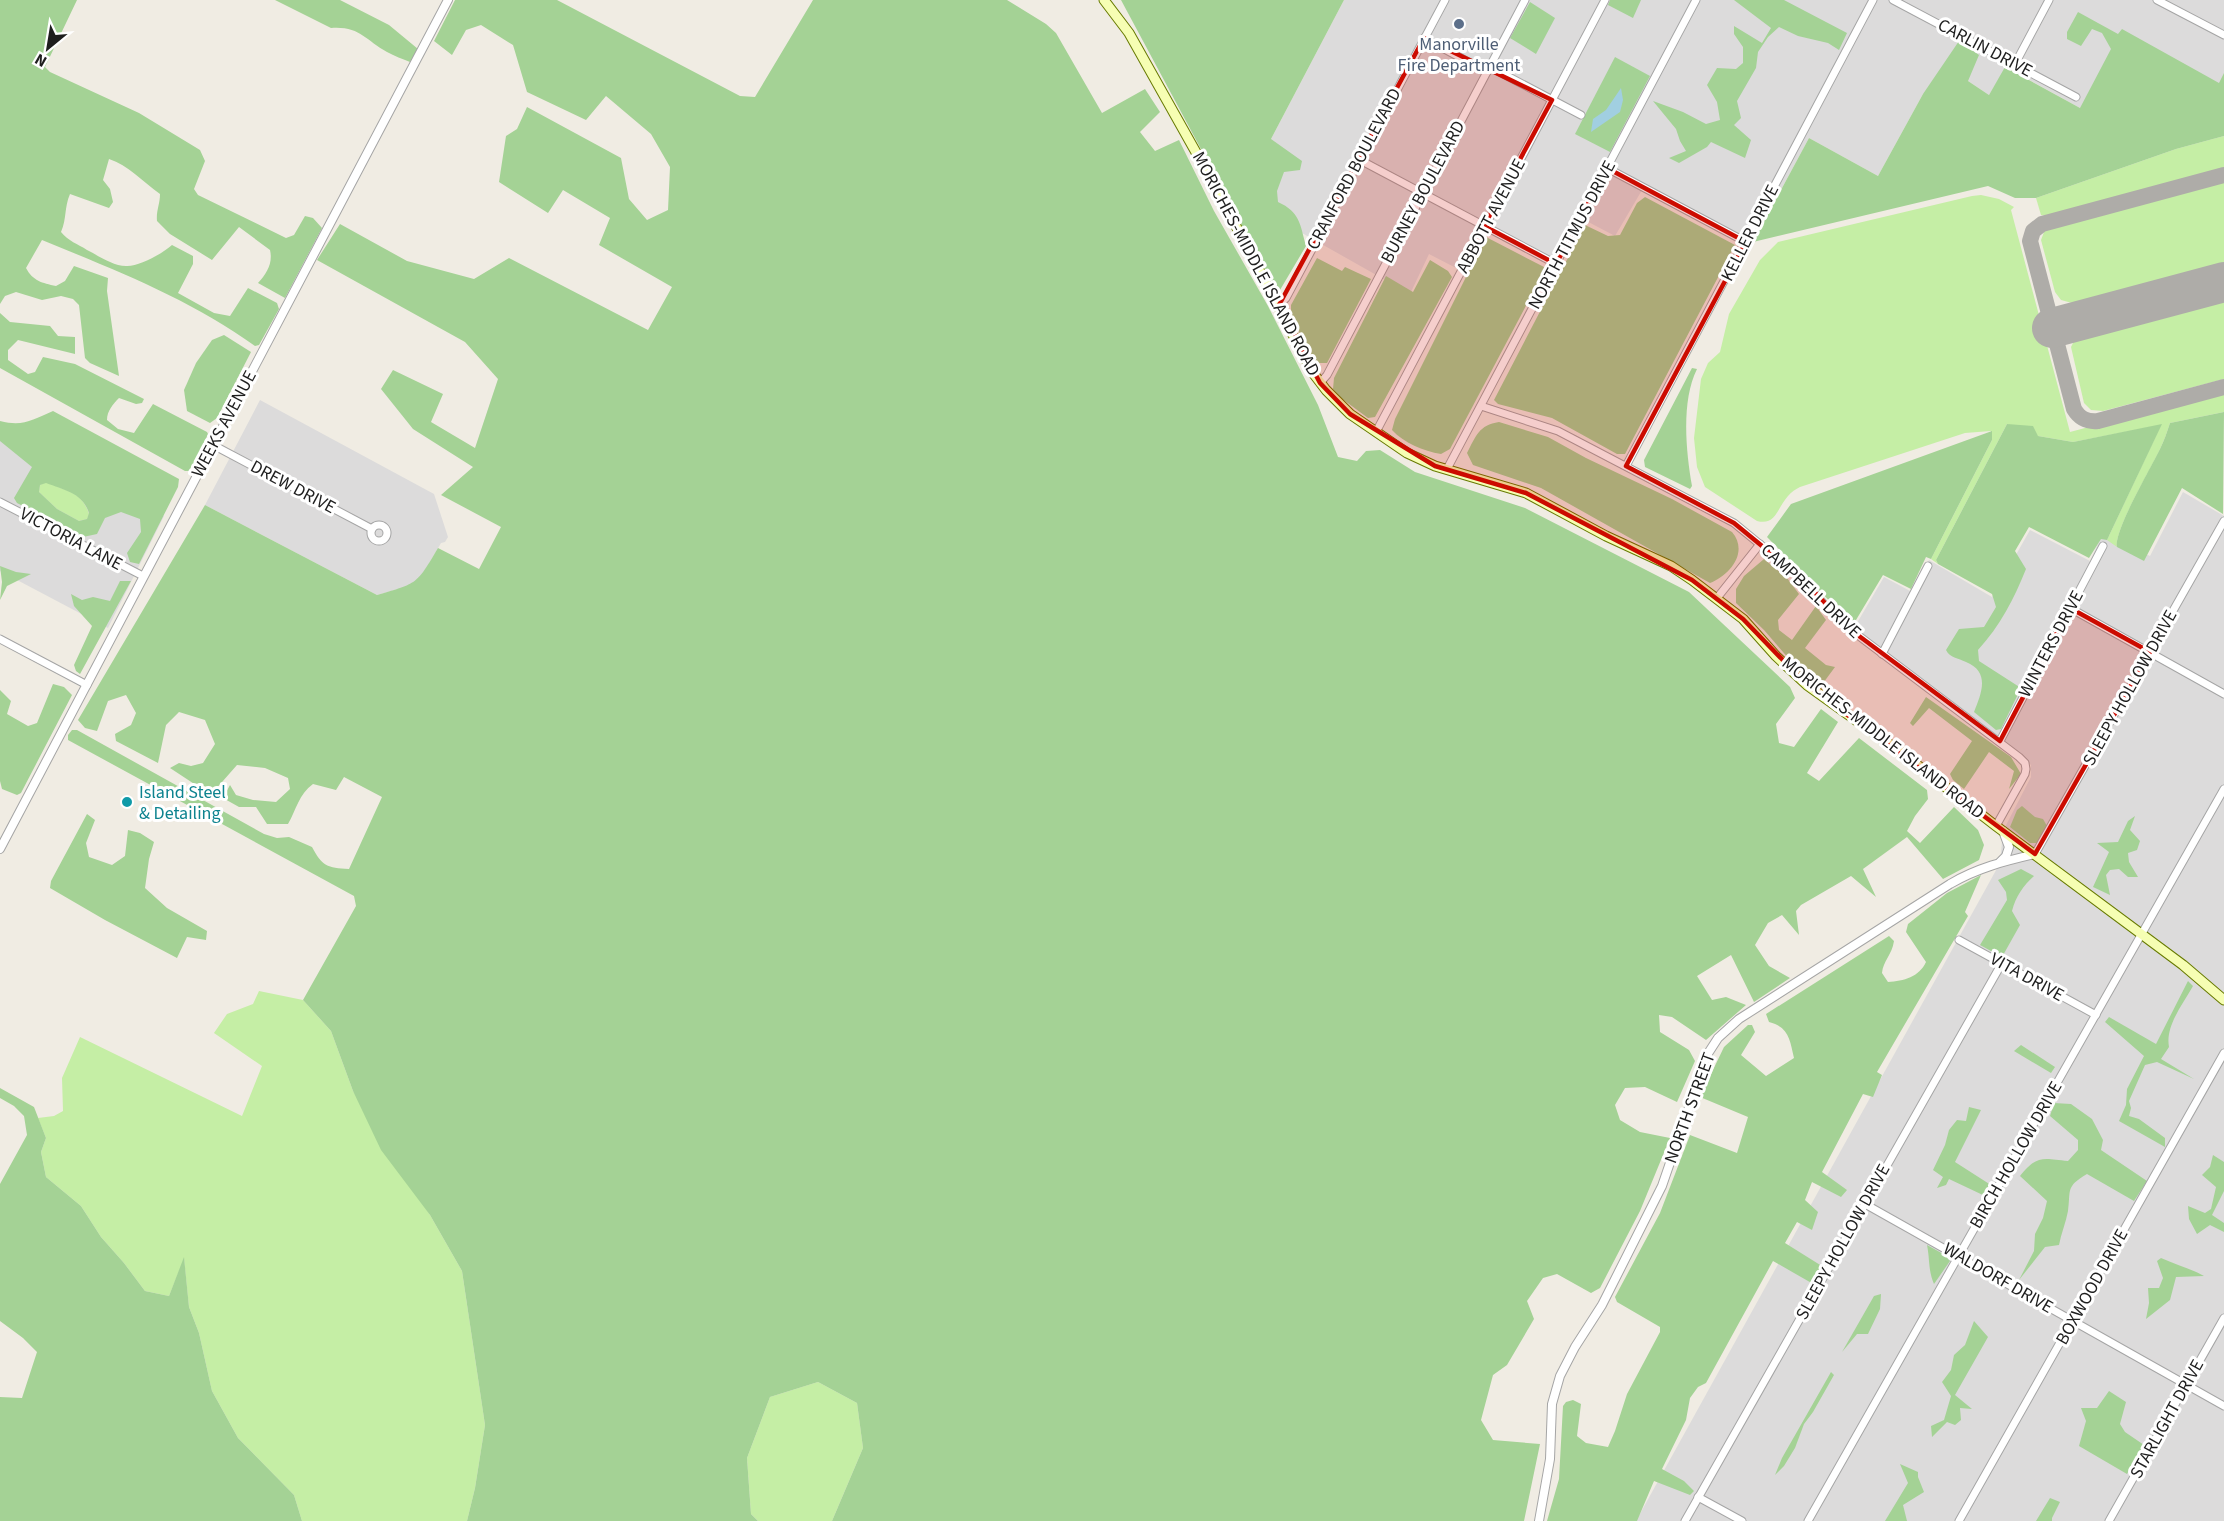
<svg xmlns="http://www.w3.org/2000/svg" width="2224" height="1521" viewBox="0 0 2224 1521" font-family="'Source Sans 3',sans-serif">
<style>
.residential{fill:#dcdbdb}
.grass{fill:#c5eea5}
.forest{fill:#a4d295;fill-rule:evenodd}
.water{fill:#a1cfe1}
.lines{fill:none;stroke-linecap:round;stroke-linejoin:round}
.taxiway{stroke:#aeaca8;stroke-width:16}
.runway{stroke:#aeaca8;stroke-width:40}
.minor-casing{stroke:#a5a5a5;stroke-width:9}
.tertiary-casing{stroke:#a5a5a5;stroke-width:10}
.secondary-casing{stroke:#677a00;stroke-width:11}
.minor{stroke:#fff;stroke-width:7}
.tertiary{stroke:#fff;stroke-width:8}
.secondary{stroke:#f6feb3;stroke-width:9}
.marked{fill:#cc0b00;fill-opacity:0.2;stroke:#cc0b00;stroke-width:4.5;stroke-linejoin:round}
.service-dot{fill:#5c6f8a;stroke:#fff;stroke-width:2}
.culture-dot{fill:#0f9aa8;stroke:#fff;stroke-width:2}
.labels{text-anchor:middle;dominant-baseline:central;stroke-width:6;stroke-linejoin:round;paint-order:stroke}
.service-label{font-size:18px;fill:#4e5e75;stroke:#fff}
.street-label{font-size:18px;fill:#1e1e1e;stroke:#fff}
.culture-label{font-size:18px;fill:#0d838f;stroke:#fff;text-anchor:start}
</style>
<rect width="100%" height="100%" fill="#f0ece3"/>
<g class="residential">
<polygon points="1344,0 2224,0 2224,74 2220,84 2080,108 2006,67 1989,95 1968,81 1923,94 1878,176 1809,138 1753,242 1645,185 1615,236 1577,216 1552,262 1484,226 1458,269 1429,254 1410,294 1240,198"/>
<polygon points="260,400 434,494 448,537 445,542 441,543 420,579 406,587 377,595 205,505"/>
<polygon points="0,436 164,516 108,628 0,571"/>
<polygon points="2183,492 2224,516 2224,1521 1636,1521 2000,863 2003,831 2031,777 2031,765 2009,744 1854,628 1884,577 1912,592 1929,560 1992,597 2030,530 2090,561 2103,533 2150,556"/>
</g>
<g class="grass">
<polygon points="2224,136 2224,168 2047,216 2041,215 2036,198 2176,149"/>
<polygon points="2224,180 2224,268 2083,306 2061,300 2055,292 2041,240 2044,232 2050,226"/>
<path d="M1981 195 1999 199 2014 207 2011 210 2070 432 2224 391V412L2170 423C2167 432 2164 441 2160 449 2152 467 2113 532 2117 547L2107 540 2161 425 2073 442 2038 436 2007 424 1936 560 1938 564 1931 559 1992 440 1991 431 1965 433 1800 487C1796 489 1791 492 1788 496 1777 508 1776 526 1757 521L1705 487 1697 467 1694 438 1701 379 1708 363 1720 352 1729 314 1760 260 1778 242 1972 196Z"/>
<polygon points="2224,295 2224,379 2103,411 2091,410 2084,403 2071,347 2076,337 2086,332"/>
<path d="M46 482C65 491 82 491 89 514L87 519 79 521 57 509 39 492 40 485Z"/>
<polygon points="259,991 303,1000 331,1031 353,1091 430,1215 462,1271 485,1425 475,1488 467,1521 302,1521 294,1495 238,1438 212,1391 199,1333 189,1307 184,1259 169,1296 145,1291 124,1263 101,1237 81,1206 46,1177 41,1152 46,1138 38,1118 54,1116 63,1111 62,1078 80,1037 242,1116 262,1066 214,1033 227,1014 253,1004"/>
<polygon points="818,1382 857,1403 863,1448 832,1521 758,1521 751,1514 747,1458 770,1397"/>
</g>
<g class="forest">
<path d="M0 0H77L45 67 50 72 139 113 200 150 205 161 194 189 198 195 286 238 294 235 305 216 313 218 322 228 285 298 258 283C267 273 273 263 270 250L239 227 212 260 170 234 157 221C156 211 160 204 160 194 143 182 128 165 109 159L103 180 110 189 113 202 109 208 70 194C64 208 67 218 61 232 68 241 78 244 87 250 99 256 113 266 126 266 139 267 163 253 172 245L193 256V264L178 293 214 313 230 316 248 288 277 303 279 309 259 345 255 346C190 299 115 270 42 240L26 268C33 281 42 283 56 286L65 281 74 266 108 278 107 291 119 376 90 363 85 358 79 305 73 299 61 296 42 300 16 292 5 296 0 304Z"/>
<path d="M275 0H340L389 25 418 49 410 62C403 59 394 56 387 52 365 40 360 26 331 28Z"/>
<path d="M455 0H557L740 96 755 97 813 0H1007L1046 24 1056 33 1102 113 1145 89 1160 112 1140 132 1155 151 1179 140 1214 211 1268 306 1318 405 1338 457 1357 461 1366 451 1380 450 1415 472 1525 508 1689 592 1790 687 1795 698 1776 724 1779 743 1794 747 1821 709 1838 722 1807 773 1819 781 1859 738 1927 790 1928 799 1915 816 1907 831 1920 843 1954 807 1978 830 1984 845 1979 860 1943 879 1907 837 1863 869 1876 897 1851 876 1801 905 1796 911 1799 935 1782 915 1768 923 1755 945 1769 966 1790 978 1754 1002 1731 955 1697 976 1712 1000 1726 997 1746 1005 1706 1040 1672 1017 1659 1015 1660 1032 1689 1050 1695 1061 1677 1102 1645 1087 1625 1088 1615 1105 1620 1120 1640 1132 1670 1138 1640 1211 1600 1288 1591 1293 1557 1274 1543 1278 1527 1301 1534 1319 1507 1365 1493 1375 1481 1420 1493 1440 1540 1444 1524 1521H832L863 1448 857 1403 818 1382 770 1397 747 1458 751 1514 758 1521H467L475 1488 485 1425 462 1271 430 1215 381 1150 353 1091 331 1031 303 1000 356 906 354 896 68 740V735L72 730H77L264 834 277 838 289 837 312 847C322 866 327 868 349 869L382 797 344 777 336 790 313 784C299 794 296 810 288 824H267L256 807H239L223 798 230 785 236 795 253 800 276 802 290 789 288 778 265 768 237 765 215 790 208 793 170 768 179 763 191 766 203 763 215 744 205 720 179 712 166 725 158 763 116 741 115 734 131 725 136 713 126 695 108 701 97 731 85 728 78 720 205 505 377 595C418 583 416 585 438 548L479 569 501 527 441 495 473 467 413 429 381 389 393 370 443 394 431 422 475 448 498 379 465 342 317 260 340 224 407 261 474 279 509 258 648 330 672 287 599 245 610 218 563 190 548 213 499 182 506 136 517 129 527 107 621 158 629 199 647 220 668 210 670 167 651 134 606 96 586 120 527 92 513 45 481 25 466 30 452 55 434 41Z"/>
<path d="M1121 0H1344L1271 139 1302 161 1300 170 1284 172 1277 191 1278 202C1300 212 1300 224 1306 246L1280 290 1275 287Z"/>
<polygon points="1610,0 1641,0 1633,18 1608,5"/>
<polygon points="1734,0 1784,0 1847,33 1839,50 1828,43 1798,36 1779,27 1768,37 1758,52 1756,68 1737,101 1741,118 1734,125 1751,140 1745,158 1711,142 1707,147 1679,163 1669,158 1686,151 1680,141 1676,129 1653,101 1683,112 1706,124 1720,120 1717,102 1707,85 1717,68 1736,69 1743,63 1743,47 1734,34 1734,26 1762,43 1771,28"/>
<polygon points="1530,2 1555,18 1536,54 1510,38"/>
<polygon points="2078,12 2118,34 2122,29 2219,83 2224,73 2224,136 2176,149 2036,198 2015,198 1988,186 1753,242 1809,138 1878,176 1923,94 1959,41 1979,55 1968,81 1989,95 2005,67 2080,108 2111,49 2102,33 2092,29 2081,46 2067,39 2067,32"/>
<polygon points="1615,57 1650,76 1610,152 1575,134"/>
<polygon points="1645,197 1735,245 1625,454 1617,454 1552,418 1498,404 1494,400 1585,225 1608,236 1620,235 1637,203"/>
<path d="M1486 237 1546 268 1450 449 1441 454C1423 451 1404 443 1392 430L1395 419Z"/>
<polygon points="1317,258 1342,271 1345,267 1371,279 1327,363 1318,363 1312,360 1291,315 1291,305"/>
<polygon points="1430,260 1448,271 1452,277 1375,417 1368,418 1341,398 1333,389 1334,378 1386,276 1413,292"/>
<path d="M0 313 10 322 50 326 58 336 75 337V354L18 340 8 350V360L28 374 35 372 43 357 75 364 144 399 142 403 136 404 119 398C113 404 107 411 107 420L118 429 134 433 153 404 207 432 208 434 191 471H185L0 368Z"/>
<polygon points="224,335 251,352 217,418 210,423 187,411 184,390 196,363 212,340"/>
<path d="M1692 368 1697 369C1681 401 1686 451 1692 486L1690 489 1645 467 1644 460Z"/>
<path d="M53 411 179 479 178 487 139 564 130 562 127 553 141 532 140 519 121 512 105 518 97 534 83 537 17 503 14 498 32 467 0 441V421C23 427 32 420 53 411ZM46 483C64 490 83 493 89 513L87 519 79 521 57 509 39 492 40 485Z"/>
<path d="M2224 412 2223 514 2182 488 2144 561 2117 547C2113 532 2152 466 2160 449 2164 441 2167 432 2170 423Z"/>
<path d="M1499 422 1548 437 1586 458 1672 499 1732 532C1749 552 1730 575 1710 583L1541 488 1473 465 1467 453C1476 436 1479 425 1499 422Z"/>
<path d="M2007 424 2033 426 2038 436 2073 442 2162 424 2107 540 2101 539 2089 558 2029 527 2015 551 2026 569C2014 599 2000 626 1978 650L1979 661 2021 688 2001 729 1996 730 1974 712C1981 694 1991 672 1966 662 1958 658 1950 658 1946 650L1959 629 1984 627 1996 607 1992 594 1938 564 1936 560Z"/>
<polygon points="1992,431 1992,440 1931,559 1926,557 1911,589 1883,575 1853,625 1767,537 1791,504"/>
<polygon points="1764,559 1787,578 1799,594 1778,620 1779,630 1792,640 1816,606 1826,620 1805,648 1826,665 1835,667 1821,686 1790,660 1764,630 1736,603 1736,589 1744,576"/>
<polygon points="0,566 16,572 31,574 7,586 0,600 2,582"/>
<polygon points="120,581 131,581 80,674 76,671 74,665 92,626 74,606 71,594 82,600 93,597 110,601"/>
<polygon points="53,684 64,687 72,695 21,793 17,795 2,789 0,781 0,690 11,701 7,714 28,726 37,723"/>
<polygon points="1926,697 2011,757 2021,774 2009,789 2014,771 1989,752 1964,789 1953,780 1950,774 1972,741 1929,708 1913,726 1910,723"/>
<polygon points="2022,806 2035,817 2043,819 2047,826 2037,843 2030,843 2010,827 2017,810"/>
<polygon points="87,814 95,820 86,843 89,857 112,865 125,856 128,830 140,833 154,842 149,859 145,888 167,908 207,931 206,940 187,937 177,958 105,920 50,888 51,881"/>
<polygon points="2135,816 2130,830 2140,841 2137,850 2128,853 2129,862 2138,877 2128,877 2119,869 2110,870 2106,875 2110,895 2093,887 2109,852 2097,843 2118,842 2128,821"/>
<path d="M2021 869 2034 876C2023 886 2016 896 2012 911L2020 925 2002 957 1980 945 2007 900 2006 892 1998 880Z"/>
<path d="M1981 875 1965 912 1968 916 1877 1072 1882 1075 1873 1097 1863 1094 1822 1172 1847 1190 1841 1197 1812 1182 1805 1200 1818 1212 1812 1230 1797 1222 1785 1243 1825 1268 1815 1285 1773 1261 1706 1383 1698 1387 1690 1398 1686 1420 1662 1469 1684 1481 1694 1491 1690 1495 1654 1481 1637 1521H1547L1559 1479 1563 1406 1566 1402 1573 1400 1581 1404 1577 1436 1586 1443 1608 1447 1615 1431 1627 1394 1660 1332V1327L1617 1302 1615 1297 1660 1213 1690 1135 1737 1153 1748 1117 1700 1097 1724 1047 1748 1025H1752L1755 1032 1741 1055 1766 1076 1794 1058C1790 1040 1789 1027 1769 1022L1766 1014 1889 936 1894 941C1892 955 1883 961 1882 973L1888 982C1904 981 1919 977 1926 962L1906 932 1908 924 1947 893Z"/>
<path d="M2188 981 2193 986C2183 1004 2165 1026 2169 1047L2161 1059 2194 1079 2157 1062 2145 1065 2129 1101 2131 1108 2129 1116 2139 1119 2165 1138V1147L2119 1121 2126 1105 2127 1089 2144 1056 2105 1022 2109 1017 2156 1044Z"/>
<polygon points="2021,1045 2055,1067 2051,1073 2014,1051"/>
<polygon points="0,1088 34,1107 46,1138 41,1152 46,1177 81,1206 101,1237 124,1263 145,1291 169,1296 184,1257 189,1307 199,1333 212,1391 238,1438 294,1495 302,1521 0,1521 0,1397 22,1398 37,1352 23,1338 0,1321 0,1184 27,1135 24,1116 14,1106 0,1098"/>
<path d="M2054 1103 2071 1104 2092 1119 2103 1140 2101 1150 2147 1181 2134 1201 2087 1174C2065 1187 2071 1190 2068 1211 2066 1222 2061 1234 2059 1245L2045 1247 2019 1280 2034 1251 2035 1234 2043 1218 2047 1201 2020 1176C2037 1155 2042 1158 2068 1161L2078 1150V1140L2050 1116Z"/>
<polygon points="1969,1107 1981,1110 1955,1162 1994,1187 1985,1196 1949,1179 1946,1185 1937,1188 1943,1177 1933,1170 1945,1145 1949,1130 1957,1120 1966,1121"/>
<polygon points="2213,1155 2224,1162 2224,1191 2212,1215 2224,1223 2224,1232 2210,1225 2197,1234 2189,1219 2188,1206 2205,1213 2211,1209 2216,1187 2202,1175 2210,1167"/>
<path d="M1927 1245 1945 1255 1950 1261 1934 1284C1928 1270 1930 1260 1927 1245Z"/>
<path d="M2161 1258C2176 1265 2190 1268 2204 1276L2176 1277 2170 1300 2146 1319 2149 1303 2148 1288H2159L2163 1278 2157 1261Z"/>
<polygon points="1881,1294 1880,1309 1868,1334 1857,1334 1842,1352 1874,1296"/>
<polygon points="1974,1321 1988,1337 1955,1395 1972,1409 1960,1408 1961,1420 1955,1425 1947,1422 1932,1437 1931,1426 1944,1420 1951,1396 1942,1382 1951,1370 1954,1355 1965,1345"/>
<polygon points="1831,1372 1834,1375 1813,1412 1804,1424 1795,1448 1784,1466 1775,1475 1782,1458"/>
<polygon points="2109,1391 2126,1402 2120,1424 2125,1432 2144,1445 2127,1474 2079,1446 2086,1421 2081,1408 2097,1408"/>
<polygon points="1900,1464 1918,1472 1918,1477 1924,1492 1903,1505 1907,1521 1885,1521 1908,1483"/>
<polygon points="2050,1498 2060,1502 2052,1518 2052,1521 2036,1521"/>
</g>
<polygon class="water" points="1621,88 1623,100 1620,112 1591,132 1593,119 1606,110"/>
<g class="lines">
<path class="taxiway" d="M2224 175 2042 224 2033 231 2030 241 2074 409C2080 419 2087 422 2098 421L2224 387"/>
<polyline class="runway" points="2052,328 2224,282"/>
<defs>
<g id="minor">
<polyline points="1893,0 2076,97"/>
<polyline points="2157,0 2224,35"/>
<polyline points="1424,38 1487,72"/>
<polyline points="2015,64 2049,0"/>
<polyline points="1490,67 1581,115"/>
<polyline points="1360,160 1556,264"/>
<polyline points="1607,168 1746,242"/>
<polyline points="1279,305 1286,298 1445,0"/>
<polyline points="1320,383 1327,375 1525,0"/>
<polyline points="1481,406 1558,431 1734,523 1801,578 1837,619 1851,630 2019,757 2025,763 2026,769 2025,774 1996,826"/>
<polyline points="1376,432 1605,0"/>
<polyline points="213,445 372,529"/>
<polyline points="1626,466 1873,0"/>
<polyline points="1447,469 1696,0"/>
<polyline points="0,502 143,576"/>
<circle cx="379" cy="533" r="8"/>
<polyline points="1717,598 1760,544"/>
<polyline points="2070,608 2224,694"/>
<polyline points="0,639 87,685"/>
<polyline points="1882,654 1928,566"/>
<polyline points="2000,741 2103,546"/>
<polyline points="2035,854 2224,521"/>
<polyline points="1959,940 2096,1015"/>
<polyline points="1865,1204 2224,1406"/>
<polyline points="1698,1497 1742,1521"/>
<polyline points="1685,1521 2002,963"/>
<polyline points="1808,1521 2224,789"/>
<polyline points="1959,1521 2224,1053"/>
<polyline points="2109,1521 2224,1318"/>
</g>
<g id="tertiary">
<polyline points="0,849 448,0"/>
<polyline points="2000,862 2006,856 2009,847 2003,831"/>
<path d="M1539 1521 1550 1459 1552 1404 1560 1376 1575 1347 1602 1305 1662 1186 1707 1055 1718 1038 1739 1019 1950 884C1977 868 2005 861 2035 854"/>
</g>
<polyline id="secondary" points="1104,0 1129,33 1216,188 1313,373 1326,390 1350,414 1407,453 1435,466 1526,493 1606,536 1671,566 1692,580 1743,619 1776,656 1807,685 1903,754 1996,826 2183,965 2224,1000"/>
</defs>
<use href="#minor" class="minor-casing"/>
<use href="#tertiary" class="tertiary-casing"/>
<use href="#secondary" class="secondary-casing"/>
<use href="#minor" class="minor"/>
<use href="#tertiary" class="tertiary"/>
<use href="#secondary" class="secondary"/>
</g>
<path class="marked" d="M1424 38 1552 100 1484 226 1556 264 1607 168 1746 242 1626 466 1734 523 1801 578 1851 630 2000 741 2070 608 2150 652 2035 854 1807 685 1743 619 1692 580 1526 493 1435 466 1350 414 1320 383 1279 305Z"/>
<circle class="service-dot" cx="1459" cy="24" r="6"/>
<circle class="culture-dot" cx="127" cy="802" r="6"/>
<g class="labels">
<g class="service-label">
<text x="1459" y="44">Manorville<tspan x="1459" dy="21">Fire Department</tspan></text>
</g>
<g class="street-label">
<text transform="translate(1985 48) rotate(28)">CARLIN DRIVE</text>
<text transform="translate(1354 169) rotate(-62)">CRANFORD BOULEVARD</text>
<text transform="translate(1423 192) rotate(-62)">BURNEY BOULEVARD</text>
<text transform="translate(1491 216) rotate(-62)">ABBOTT AVENUE</text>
<text transform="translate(1750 233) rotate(-63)">KELLER DRIVE</text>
<text transform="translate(1572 235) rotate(-62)">NORTH TITMUS DRIVE</text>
<text transform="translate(1256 264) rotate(62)">MORICHES-MIDDLE ISLAND ROAD</text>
<text transform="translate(224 424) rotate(-62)">WEEKS AVENUE</text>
<text transform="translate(293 487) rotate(28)">DREW DRIVE</text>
<text transform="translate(71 539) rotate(28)">VICTORIA LANE</text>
<text transform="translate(1811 591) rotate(43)">CAMPBELL DRIVE</text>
<text transform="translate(2051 644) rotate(-62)">WINTERS DRIVE</text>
<text transform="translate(2130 688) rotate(-61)">SLEEPY HOLLOW DRIVE</text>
<text transform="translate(1883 738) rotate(38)">MORICHES-MIDDLE ISLAND ROAD</text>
<text transform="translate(2027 977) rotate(29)">VITA DRIVE</text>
<text transform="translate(1690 1108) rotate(-70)">NORTH STREET</text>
<text transform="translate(2016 1155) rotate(-60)">BIRCH HOLLOW DRIVE</text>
<text transform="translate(1843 1242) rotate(-61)">SLEEPY HOLLOW DRIVE</text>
<text transform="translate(1998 1278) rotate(30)">WALDORF DRIVE</text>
<text transform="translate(2092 1287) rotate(-61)">BOXWOOD DRIVE</text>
<text transform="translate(2167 1419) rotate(-61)">STARLIGHT DRIVE</text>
</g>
<g class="culture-label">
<text x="139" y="792">Island Steel<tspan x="139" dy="21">&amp; Detailing</tspan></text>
</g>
</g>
<g transform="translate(48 48) rotate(210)" stroke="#ffffff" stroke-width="4.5" paint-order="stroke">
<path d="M0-4.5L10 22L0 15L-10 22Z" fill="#1e1e1e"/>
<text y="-9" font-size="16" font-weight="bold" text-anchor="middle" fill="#1e1e1e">N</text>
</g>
</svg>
